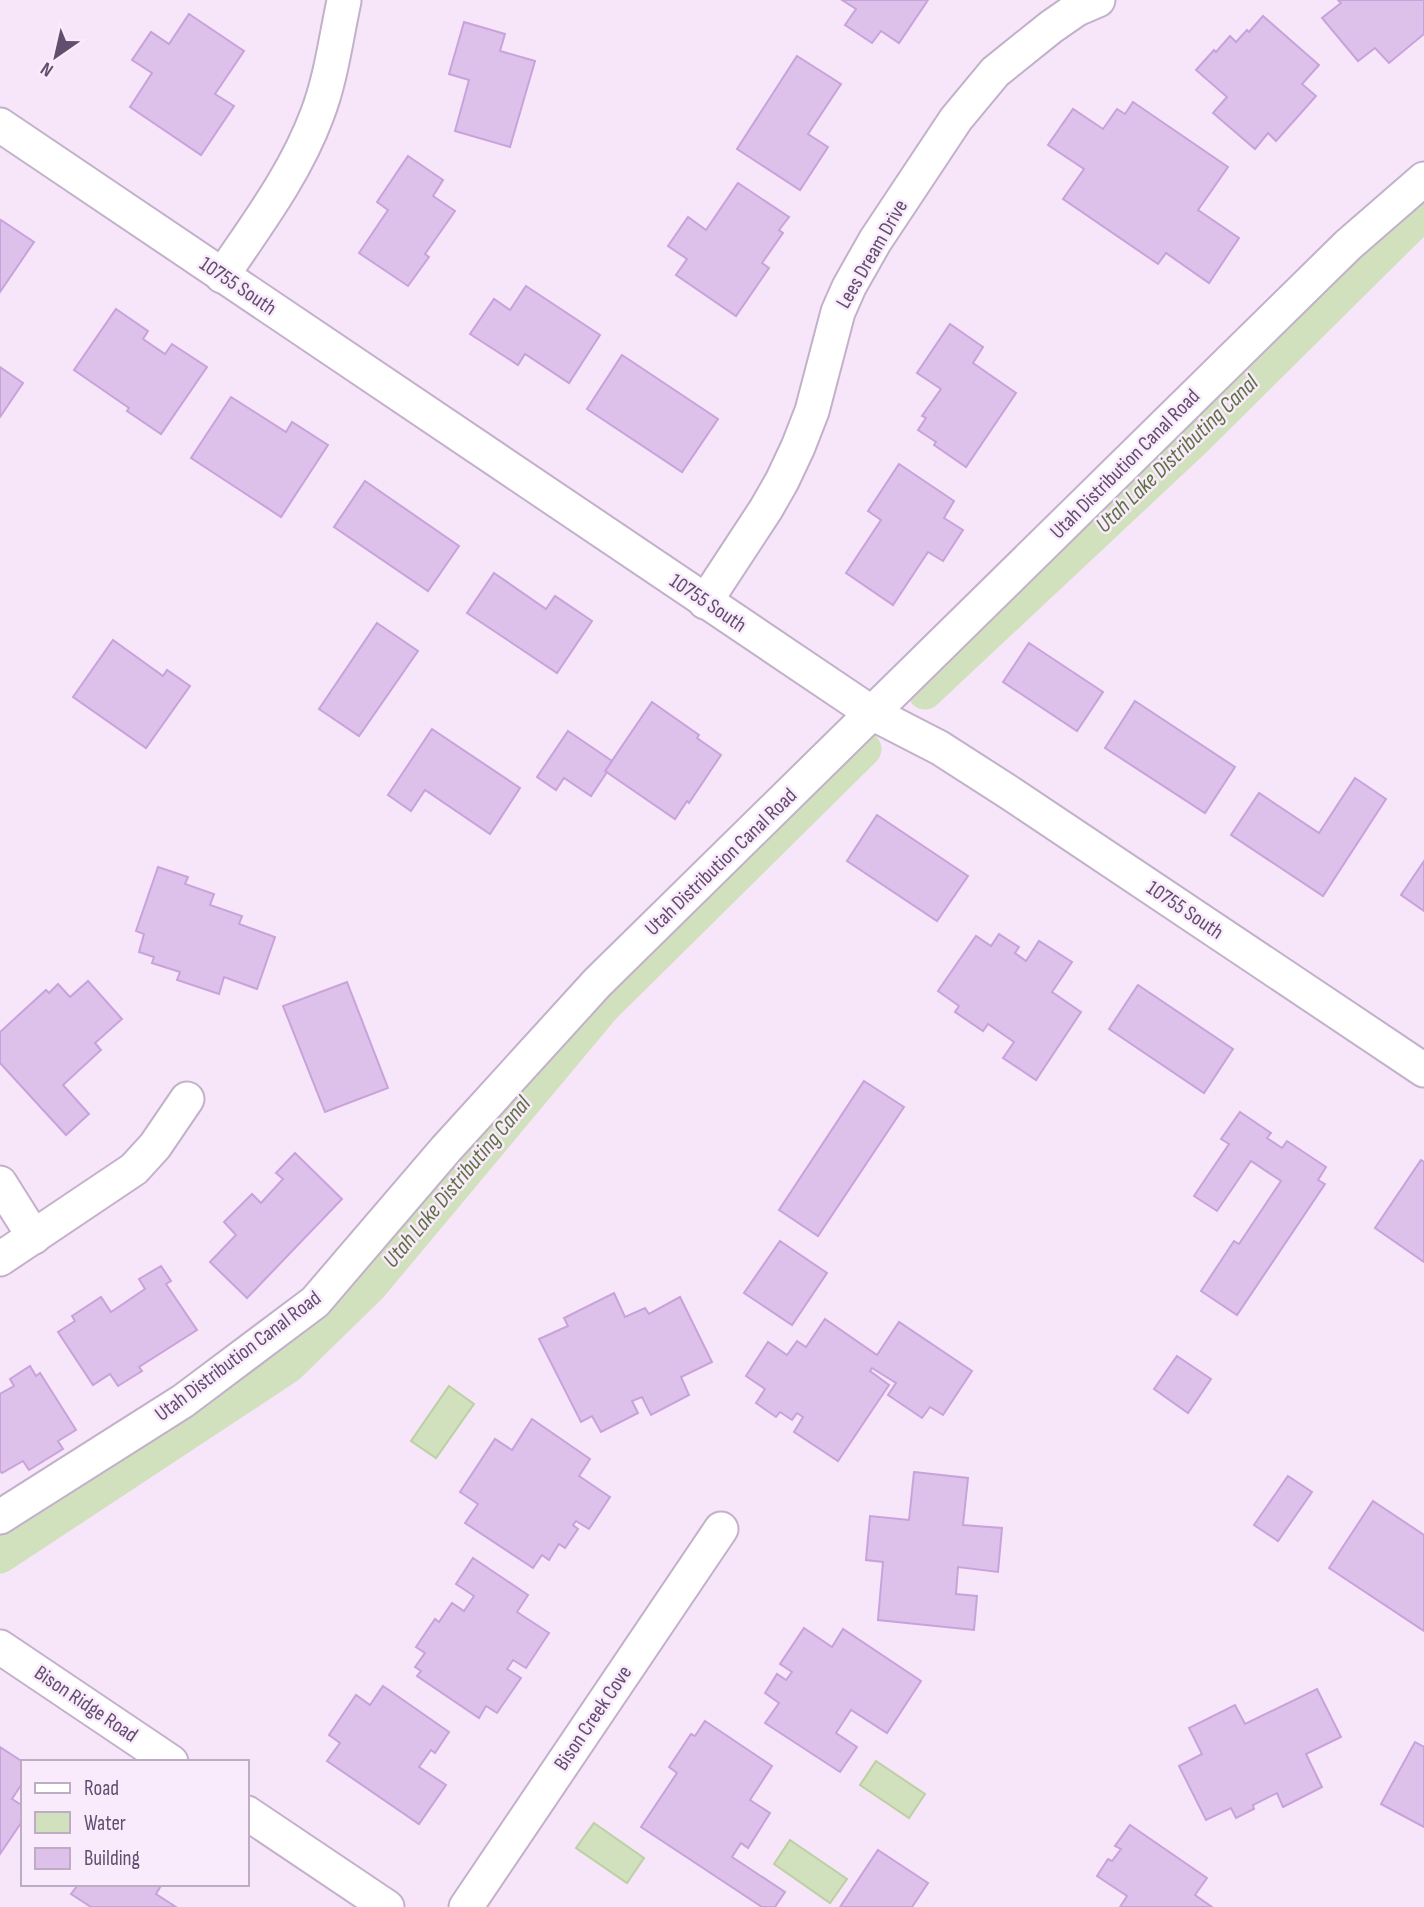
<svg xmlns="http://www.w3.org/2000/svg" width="1424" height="1907" viewBox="0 0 1424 1907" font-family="'Sofia Sans Condensed',sans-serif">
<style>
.water{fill:#d1e0bd;stroke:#bdd0a4;stroke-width:2}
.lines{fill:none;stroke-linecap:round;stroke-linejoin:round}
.canal{stroke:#d1e0bd;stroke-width:35}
.building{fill:#ddc1eb;stroke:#c8a3db;stroke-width:2}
.minor-casing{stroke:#c3b0cb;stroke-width:37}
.minor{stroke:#fff;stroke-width:33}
.labels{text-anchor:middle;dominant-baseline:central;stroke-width:5;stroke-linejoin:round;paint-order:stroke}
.street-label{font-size:21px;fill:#624e6e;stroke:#faebfc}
.water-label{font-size:23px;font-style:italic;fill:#5e7244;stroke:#faebfc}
</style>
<rect width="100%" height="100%" fill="#f7e5f9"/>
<g class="water">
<polygon points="449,1386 474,1404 436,1458 411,1441"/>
<polygon points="876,1761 925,1794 909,1818 860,1785"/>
<polygon points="594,1823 644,1858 627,1883 576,1848"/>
<polygon points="790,1840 847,1879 830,1903 774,1864"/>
</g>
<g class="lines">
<g class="canal">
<polyline points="925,692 1194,440 1424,212"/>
<polyline points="0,1556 288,1366 370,1286 603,1007 864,749"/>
</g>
</g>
<g class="building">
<polygon points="842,0 928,0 899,43 881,31 872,43 845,25 856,9"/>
<polygon points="1338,0 1424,0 1424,34 1389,63 1375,48 1358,61 1322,18 1341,3"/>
<polygon points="189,14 244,51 215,94 234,106 201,155 130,107 152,73 132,60 151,32 169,44"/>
<polygon points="1263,16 1319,65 1302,84 1316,96 1276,141 1268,133 1255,149 1213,113 1227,97 1196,70 1214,50 1216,52 1230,36 1236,42 1247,30 1249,32"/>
<polygon points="464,22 505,34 500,51 535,61 510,147 455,131 469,80 449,74"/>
<polygon points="797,56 841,84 808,134 828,147 800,190 737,149"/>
<polygon points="1133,102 1228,167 1198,210 1239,238 1209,283 1166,253 1158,264 1063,199 1084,169 1048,145 1073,109 1103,129 1117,109 1125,114"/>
<polygon points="408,156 443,180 433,196 455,211 425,254 429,257 408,286 359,253 388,210 377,202"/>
<polygon points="738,183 789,217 779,230 783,233 762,263 769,268 736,316 676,275 687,259 668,246 688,217 706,230"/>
<polygon points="1,220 34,242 0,292 0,223"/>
<polygon points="526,286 600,335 569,383 525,354 518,365 470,334 494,299 510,310"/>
<polygon points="116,309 148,331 143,339 165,354 172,344 207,367 161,434 127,411 129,408 74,370"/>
<polygon points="950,324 983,347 973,363 1016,393 966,467 934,445 936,442 918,430 926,418 922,416 941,389 917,373"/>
<polygon points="622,355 718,419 682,472 587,409"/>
<polygon points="0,367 23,383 0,417"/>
<polygon points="231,397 286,432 292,422 328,445 281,517 191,458"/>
<polygon points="899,464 954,501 944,518 963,530 943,561 928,552 893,605 846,573 881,520 868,511"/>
<polygon points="365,481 459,546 428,591 334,527"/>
<polygon points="494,573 546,609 555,596 592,621 557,673 467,613"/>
<polygon points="377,623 418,651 359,736 319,709"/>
<polygon points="113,640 163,676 167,670 190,686 146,748 73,697"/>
<polygon points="1029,643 1103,692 1077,731 1003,682"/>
<polygon points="1135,701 1235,767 1205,813 1105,748"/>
<polygon points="652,702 699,735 697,738 721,755 689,803 687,801 675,819 605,771"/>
<polygon points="432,729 520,788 490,834 425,790 411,811 388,795"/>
<polygon points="568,731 612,761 605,771 607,772 591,796 564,778 556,790 537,777"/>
<polygon points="1355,778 1386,799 1323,896 1231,835 1259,793 1319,833"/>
<polygon points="877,815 968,876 937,921 847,861"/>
<polygon points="1424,861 1424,911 1401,895"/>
<polygon points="158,867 188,877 185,884 214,894 210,905 242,916 239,924 275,937 257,989 224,977 219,994 177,980 180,972 152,963 154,957 139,952 144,934 136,931"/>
<polygon points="999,934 1019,947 1015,953 1026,961 1039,941 1072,962 1052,992 1081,1012 1036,1080 1003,1058 1014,1042 988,1024 983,1031 955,1012 959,1006 938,991 976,936 991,946"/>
<polygon points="88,981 122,1019 95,1043 101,1050 63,1085 89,1114 66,1135 0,1063 0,1032 46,990 49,993 58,984 70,997"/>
<polygon points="347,982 388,1088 325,1112 283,1006"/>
<polygon points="1138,985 1233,1049 1204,1093 1109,1029"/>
<polygon points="864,1081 904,1107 818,1236 779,1210"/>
<polygon points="1240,1112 1271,1133 1267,1138 1282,1148 1287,1141 1326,1167 1318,1180 1325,1184 1237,1315 1201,1291 1234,1241 1239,1244 1281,1181 1251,1161 1217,1211 1194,1196 1229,1144 1221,1139"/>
<polygon points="295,1153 342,1199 247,1298 210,1262 236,1235 224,1222 252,1194 261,1203 283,1179 276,1173"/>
<polygon points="1421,1160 1424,1162 1424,1262 1375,1228"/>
<polygon points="780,1241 827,1273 792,1325 744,1293"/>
<polygon points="161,1266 171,1281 166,1284 197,1330 139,1367 142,1371 118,1386 110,1374 93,1385 58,1332 75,1321 72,1316 101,1297 111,1312 145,1289 139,1279"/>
<polygon points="614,1293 625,1317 645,1308 649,1314 680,1297 712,1362 681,1377 689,1395 651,1415 642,1397 632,1401 638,1413 601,1432 592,1416 581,1422 539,1339 568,1326 564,1318"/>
<polygon points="825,1319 877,1355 899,1322 972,1371 943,1415 930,1407 922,1418 888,1395 896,1383 872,1368 870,1371 889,1385 838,1461 794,1432 803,1417 797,1413 792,1420 780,1412 776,1417 756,1403 765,1389 746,1376 768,1342 787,1355 797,1341 806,1347"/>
<polygon points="1177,1356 1211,1379 1188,1413 1154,1389"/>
<polygon points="30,1366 36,1376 40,1373 76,1430 58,1441 63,1449 29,1470 23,1461 2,1473 0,1471 0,1394 14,1386 10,1379"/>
<polygon points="532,1419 590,1459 579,1476 610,1497 589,1529 576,1521 573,1525 578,1529 565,1548 559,1544 549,1560 542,1555 533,1568 465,1523 478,1504 460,1492 495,1439 512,1450"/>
<polygon points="914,1472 968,1478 963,1525 1002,1528 998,1572 958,1567 956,1594 977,1596 974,1630 878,1620 883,1562 866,1560 870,1516 909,1520"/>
<polygon points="1288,1476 1312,1492 1278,1541 1254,1525"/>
<polygon points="1373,1501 1424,1535 1424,1631 1329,1568"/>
<polygon points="473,1558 528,1595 517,1612 549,1633 526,1668 513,1660 507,1669 521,1678 497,1713 486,1706 479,1718 417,1676 421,1671 415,1667 425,1653 416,1647 435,1619 439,1622 452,1603 464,1611 474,1596 456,1584"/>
<polygon points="804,1628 832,1647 843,1629 921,1681 887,1733 851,1710 836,1733 857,1747 840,1772 765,1723 779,1703 765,1693 777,1674 786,1680 792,1672 780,1664"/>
<polygon points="383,1686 449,1732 435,1753 431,1750 419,1767 446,1785 419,1824 327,1761 340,1743 329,1735 356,1695 370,1705"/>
<polygon points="1317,1689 1341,1737 1306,1754 1322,1787 1283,1807 1277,1793 1253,1805 1254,1809 1236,1818 1231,1808 1206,1820 1179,1766 1202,1754 1189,1728 1235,1705 1245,1724"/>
<polygon points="705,1721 772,1766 750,1800 770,1813 748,1848 741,1843 732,1857 785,1892 775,1907 762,1907 641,1827 677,1773 669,1767 691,1734 695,1736"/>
<polygon points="1415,1742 1424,1747 1424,1827 1381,1804"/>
<polygon points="0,1747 23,1762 23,1782 12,1799 23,1806 23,1820 0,1854"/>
<polygon points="1130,1825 1207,1878 1195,1895 1212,1907 1120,1907 1127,1896 1097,1876 1108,1859 1112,1861 1121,1849 1115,1846"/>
<polygon points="878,1850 928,1883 912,1907 840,1907"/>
<polygon points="74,1884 162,1884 156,1894 176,1907 91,1907 71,1894 77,1886"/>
</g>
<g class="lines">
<defs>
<g id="minor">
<polyline points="0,125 872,713 940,748 1013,795 1424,1070"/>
<path d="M222 276C257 224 295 174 317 115 331 79 336 38 344 1"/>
<polyline points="705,602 766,509 782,481 798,447 812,411 838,312 849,287 875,241 956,119 995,72 1051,27 1077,9 1098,0"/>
<polyline points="0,1183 34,1237"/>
<polyline points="0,1259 134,1169 155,1146 187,1099"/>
<polyline points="0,1517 183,1401 315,1302 446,1149 597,983 1348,245 1424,179"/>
<polyline points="0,1647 171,1762"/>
<polyline points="247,1813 387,1907"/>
<polyline points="466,1907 721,1529"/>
</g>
</defs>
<use href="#minor" class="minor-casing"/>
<use href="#minor" class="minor"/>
</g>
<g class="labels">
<g class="street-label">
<text transform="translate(872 254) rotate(-60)">Lees Dream Drive</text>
<text transform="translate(238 286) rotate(34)">10755 South</text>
<text transform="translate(1125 464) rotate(-45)">Utah Distribution Canal Road</text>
<text transform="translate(708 603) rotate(34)">10755 South</text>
<text transform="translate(721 862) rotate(-44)">Utah Distribution Canal Road</text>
<text transform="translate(1185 910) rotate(34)">10755 South</text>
<text transform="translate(238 1356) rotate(-37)">Utah Distribution Canal Road</text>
<text transform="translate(86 1704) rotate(34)">Bison Ridge Road</text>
<text transform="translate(593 1718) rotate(-56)">Bison Creek Cove</text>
</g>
<g class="water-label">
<text transform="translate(1177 454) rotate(-44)">Utah Lake Distributing Canal</text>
<text transform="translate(457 1182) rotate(-50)">Utah Lake Distributing Canal</text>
</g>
</g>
<rect x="21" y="1760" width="228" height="126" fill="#faebfc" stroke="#bdacc3" stroke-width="2"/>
<rect x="35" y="1783" width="35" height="10" fill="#ffffff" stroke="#bdacc3" stroke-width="2"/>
<text x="84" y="1795" font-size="21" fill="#624e6e">Road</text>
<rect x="35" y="1812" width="35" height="21" fill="#d1e0bd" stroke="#bdacc3" stroke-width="2"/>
<text x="84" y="1830" font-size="21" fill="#624e6e">Water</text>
<rect x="35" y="1848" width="35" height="21" fill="#ddc1eb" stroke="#bdacc3" stroke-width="2"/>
<text x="84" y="1865" font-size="21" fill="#624e6e">Building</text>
<g transform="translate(56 56) rotate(214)" stroke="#faebfc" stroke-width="5" paint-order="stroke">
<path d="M0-5L12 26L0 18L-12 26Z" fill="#624e6e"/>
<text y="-10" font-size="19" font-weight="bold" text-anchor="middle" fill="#624e6e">N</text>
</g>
</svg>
